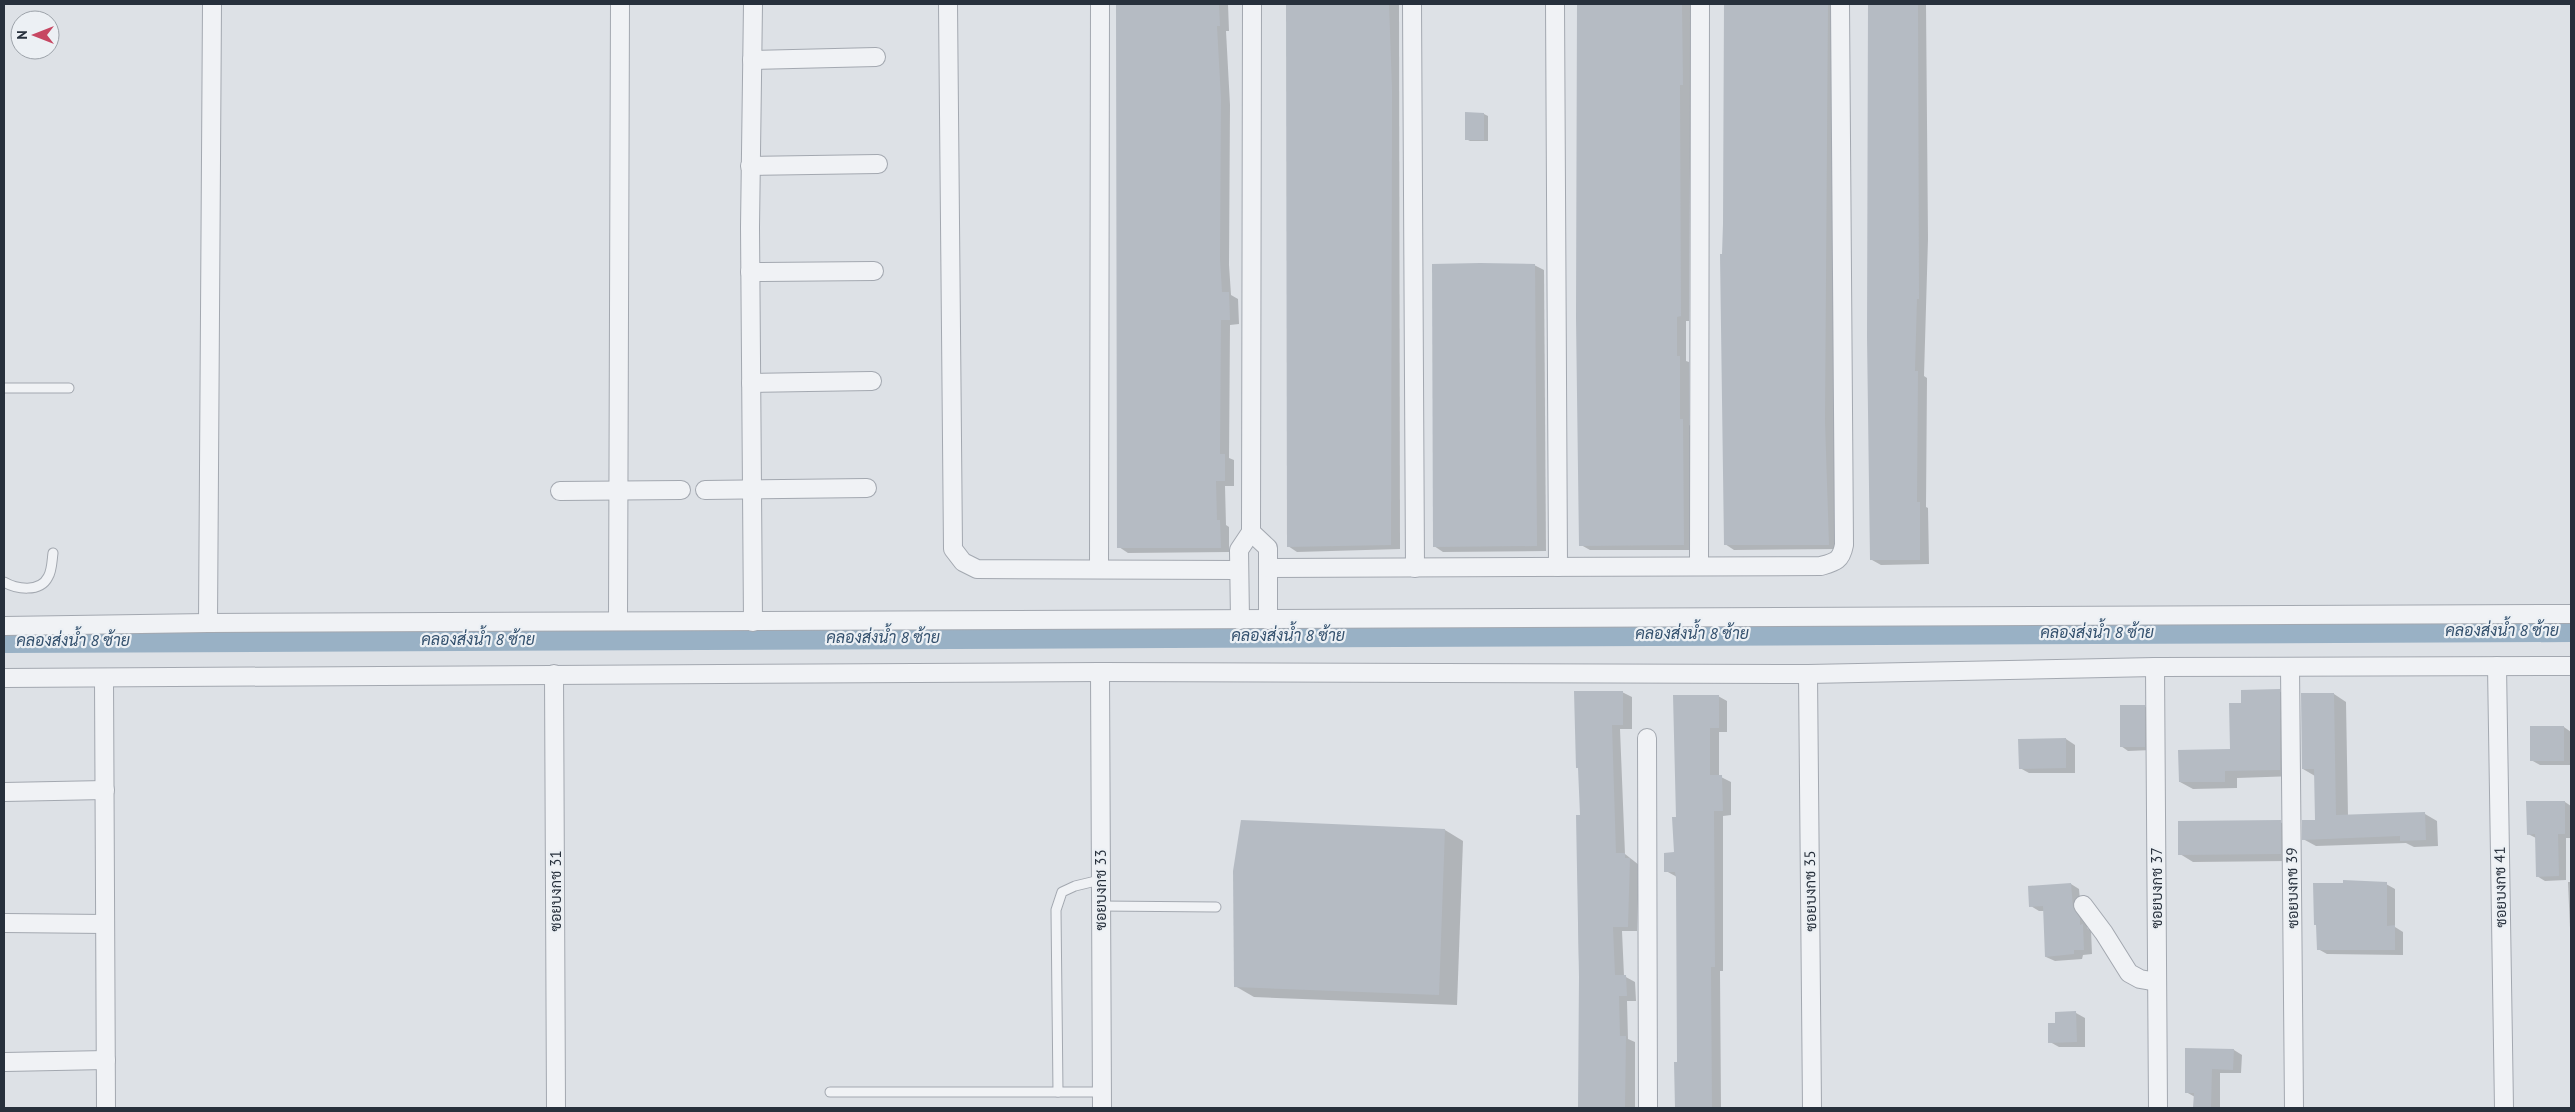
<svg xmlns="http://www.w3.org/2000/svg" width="2575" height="1112" viewBox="0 0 2575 1112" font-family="'PT Sans',Sarabun,sans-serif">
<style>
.shadow{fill:#0003}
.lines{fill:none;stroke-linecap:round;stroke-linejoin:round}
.canal{stroke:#99b1c5;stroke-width:24}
.building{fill:#b5bbc3}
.lane-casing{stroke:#a3a8b0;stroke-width:11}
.street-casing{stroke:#a3a8b0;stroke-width:20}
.lane{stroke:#f0f2f5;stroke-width:9}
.street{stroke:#f0f2f5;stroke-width:18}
.labels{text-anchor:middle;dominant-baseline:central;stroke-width:4.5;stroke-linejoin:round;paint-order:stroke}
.street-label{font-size:15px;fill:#27303c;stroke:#ecf0f4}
.water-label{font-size:16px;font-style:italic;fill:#34516e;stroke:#ecf0f4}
</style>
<rect width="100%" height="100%" fill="#dde1e6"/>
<g class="shadow">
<polygon points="1117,4 1228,4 1229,31 1226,31 1230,105 1229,265 1231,295 1238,299 1239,324 1230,325 1229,458 1234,460 1234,486 1225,486 1226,525 1229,527 1229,552 1128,553 1119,547"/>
<polygon points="1287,4 1399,4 1400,549 1297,552 1288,546"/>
<polygon points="1578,4 1691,4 1689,321 1686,321 1686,361 1689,362 1689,425 1691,426 1692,550 1590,550 1581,545 1578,414"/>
<polygon points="1725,4 1837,4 1834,427 1838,549 1734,550 1725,544"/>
<polygon points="1870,4 1926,4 1928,239 1924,376 1927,378 1926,507 1928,508 1929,564 1881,565 1872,560"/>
<polygon points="1484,114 1488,116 1488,141 1470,141 1466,139"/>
<polygon points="1534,265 1544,270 1546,551 1443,552 1434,546"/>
<polygon points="2279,691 2292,698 2293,776 2237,778 2237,788 2193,789 2180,782 2231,751 2243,704"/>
<polygon points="1622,692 1632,697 1632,729 1620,729 1625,854 1639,865 1637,931 1622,931 1624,976 1635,982 1636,1001 1627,1001 1628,1039 1635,1042 1635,1108 1581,1108 1577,816 1581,816"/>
<polygon points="2334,694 2346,702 2348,816 2425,814 2437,821 2438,846 2414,847 2406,843 2316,846 2303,839 2316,821 2315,776 2303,769"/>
<polygon points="1718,696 1727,701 1727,732 1719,732 1719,776 1731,782 1731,815 1723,816 1723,971 1720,971 1721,1108 1675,1108 1675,1063 1679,1063 1677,877 1666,871 1675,854 1678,818"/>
<polygon points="2144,706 2151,710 2152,750 2128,751 2121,746"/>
<polygon points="2564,727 2571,732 2571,765 2540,765 2531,760"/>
<polygon points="2066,739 2075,745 2075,773 2029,773 2020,768"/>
<polygon points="2565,802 2571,806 2571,838 2566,838 2566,880 2545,881 2537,876 2536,838 2528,834"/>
<polygon points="1242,821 1445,830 1463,841 1457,1005 1254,997 1235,986"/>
<polygon points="2280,822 2294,830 2295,861 2193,862 2180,854"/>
<polygon points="2568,882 2571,882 2571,952"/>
<polygon points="2071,884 2079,889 2081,912 2088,929 2091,930 2092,954 2083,955 2082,959 2055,961 2046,957 2044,911 2039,911 2031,906"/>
<polygon points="2386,884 2395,889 2395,927 2403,932 2403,955 2327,954 2318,949 2318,925"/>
<polygon points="2076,1013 2085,1018 2085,1047 2059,1047 2050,1042 2057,1024"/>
<polygon points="2186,1049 2234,1050 2242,1055 2241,1073 2220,1073 2220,1108 2194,1108 2195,1097 2186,1092"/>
</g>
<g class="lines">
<polyline class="canal" points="4,641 2571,630"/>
</g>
<g class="building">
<polygon points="1116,4 1219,4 1220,26 1217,26 1221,99 1220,259 1222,292 1229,292 1230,320 1221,320 1220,454 1225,454 1225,481 1216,481 1217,520 1220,520 1221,548 1117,548"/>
<polygon points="1286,4 1389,4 1392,89 1391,545 1287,547"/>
<polygon points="1577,4 1682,4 1683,85 1680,85 1681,316 1677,317 1677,356 1680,356 1680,419 1683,419 1684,545 1579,546 1576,318"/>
<polygon points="1724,4 1828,4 1825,421 1829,545 1724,545 1720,254 1722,254 1723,224"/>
<polygon points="1868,4 1918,4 1919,299 1917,299 1915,371 1918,371 1917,502 1920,502 1920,560 1870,560 1867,337"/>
<polygon points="1465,112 1484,113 1484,140 1465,140"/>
<polygon points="1480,263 1535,264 1537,546 1433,547 1432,264"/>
<polygon points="2280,689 2280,770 2225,771 2225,782 2179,782 2178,750 2230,749 2229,703 2241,703 2241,690"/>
<polygon points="1574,691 1623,691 1623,725 1612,725 1616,853 1625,853 1625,858 1630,858 1628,927 1613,927 1615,975 1626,975 1627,996 1619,996 1620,1036 1626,1036 1625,1108 1578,1108 1579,977 1576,815 1580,815 1578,768 1576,768"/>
<polygon points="2301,693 2334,693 2336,815 2425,812 2426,840 2400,841 2400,836 2302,840 2302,820 2315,820 2314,769 2302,769"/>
<polygon points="1673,695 1719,695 1719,728 1710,728 1710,775 1722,775 1723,811 1714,811 1715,967 1711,967 1712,1108 1675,1108 1674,1062 1677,1062 1676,878 1675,872 1664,872 1664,853 1674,852 1672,817 1676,817"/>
<rect x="2120" y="705" width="25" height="42"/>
<rect x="2530" y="726" width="34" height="35"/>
<polygon points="2066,738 2066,768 2019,769 2018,739"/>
<polygon points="2526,801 2565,801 2565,834 2558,834 2559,876 2536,877 2535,834 2527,835"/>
<polygon points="1241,820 1445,829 1439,995 1234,987 1233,871"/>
<polygon points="2281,820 2281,854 2178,855 2178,821"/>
<polygon points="2343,880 2387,882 2387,926 2395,925 2395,950 2317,950 2316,925 2314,925 2313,883 2343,883"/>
<polygon points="2071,883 2073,907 2080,918 2080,925 2083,924 2084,950 2074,950 2074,954 2045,957 2043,906 2029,907 2028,886"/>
<polygon points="2076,1011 2077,1042 2048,1043 2048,1023 2055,1023 2055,1012"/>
<polygon points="2185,1048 2234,1049 2233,1070 2212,1069 2211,1108 2193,1108 2194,1093 2185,1093"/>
</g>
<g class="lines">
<defs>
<g id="lane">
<polyline points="4,388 69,388"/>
<path d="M4 582C16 589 40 593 48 577 52 571 52 560 53 553"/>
<polyline points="1100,906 1216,907"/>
<polyline points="830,1092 1101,1092"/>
<polyline points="1058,1092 1056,910 1062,892 1075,886 1100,880"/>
</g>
<g id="street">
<polyline points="753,4 750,227 753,622"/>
<polyline points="948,4 953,549 963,562 977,569 1239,570"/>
<polyline points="1412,4 1415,568"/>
<polyline points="1555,4 1558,567"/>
<polyline points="752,60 876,57"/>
<polyline points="750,166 878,164"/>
<polyline points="750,272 874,271"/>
<polyline points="751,383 872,381"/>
<polyline points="705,490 867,488"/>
<polyline points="560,491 681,490"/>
<polyline points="1251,532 1268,548 1268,620"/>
<polyline points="1699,566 1700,4"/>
<polyline points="1099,568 1100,4"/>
<path d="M1268 568 1821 566C1835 562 1841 561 1844 545L1840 4"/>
<polyline points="1240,620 1239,550 1251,532 1252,4"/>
<polyline points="618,621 620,4"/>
<polyline points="208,623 212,4"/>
<polyline points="4,626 208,623 2571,614"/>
<polyline points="2497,666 2504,1108"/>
<polyline points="2155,667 2158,1108"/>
<polyline points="2290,667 2294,1108"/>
<polyline points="1100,672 1102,1108"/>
<polyline points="554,674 556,1108"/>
<polyline points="1808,674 1812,1108"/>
<polyline points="4,678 1100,672 1808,674 2155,667 2571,666"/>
<polyline points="104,679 106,1108"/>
<polyline points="1647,738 1648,1108"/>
<polyline points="4,792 105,790"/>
<polyline points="2083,905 2104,933 2129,973 2140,979 2157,982"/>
<polyline points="5,923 105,924"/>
<polyline points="5,1062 106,1060"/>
</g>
</defs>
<use href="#lane" class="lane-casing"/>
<use href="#street" class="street-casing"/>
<use href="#lane" class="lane"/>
<use href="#street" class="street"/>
</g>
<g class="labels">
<g class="street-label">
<text transform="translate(2500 887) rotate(-91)">ซอยบงกช 41</text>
<text transform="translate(2156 888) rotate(-90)">ซอยบงกช 37</text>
<text transform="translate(2292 888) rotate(-91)">ซอยบงกช 39</text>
<text transform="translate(1100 890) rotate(-90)">ซอยบงกช 33</text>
<text transform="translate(555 891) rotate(-90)">ซอยบงกช 31</text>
<text transform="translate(1810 891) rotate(-91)">ซอยบงกช 35</text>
</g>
<g class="water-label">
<text x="2502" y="630">คลองส่งน้ำ 8 ซ้าย</text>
<text x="2097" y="632">คลองส่งน้ำ 8 ซ้าย</text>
<text x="1692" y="633">คลองส่งน้ำ 8 ซ้าย</text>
<text x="1288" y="635">คลองส่งน้ำ 8 ซ้าย</text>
<text x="883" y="637">คลองส่งน้ำ 8 ซ้าย</text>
<text x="478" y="639">คลองส่งน้ำ 8 ซ้าย</text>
<text x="73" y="640">คลองส่งน้ำ 8 ซ้าย</text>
</g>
</g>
<rect width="2575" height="1112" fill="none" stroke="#27303c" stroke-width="10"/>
<g transform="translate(35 35) rotate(270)"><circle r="24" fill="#ecf0f4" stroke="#9da3aa"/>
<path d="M0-4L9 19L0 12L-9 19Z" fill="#c74762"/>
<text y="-8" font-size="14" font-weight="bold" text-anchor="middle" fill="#27303c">N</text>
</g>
</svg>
